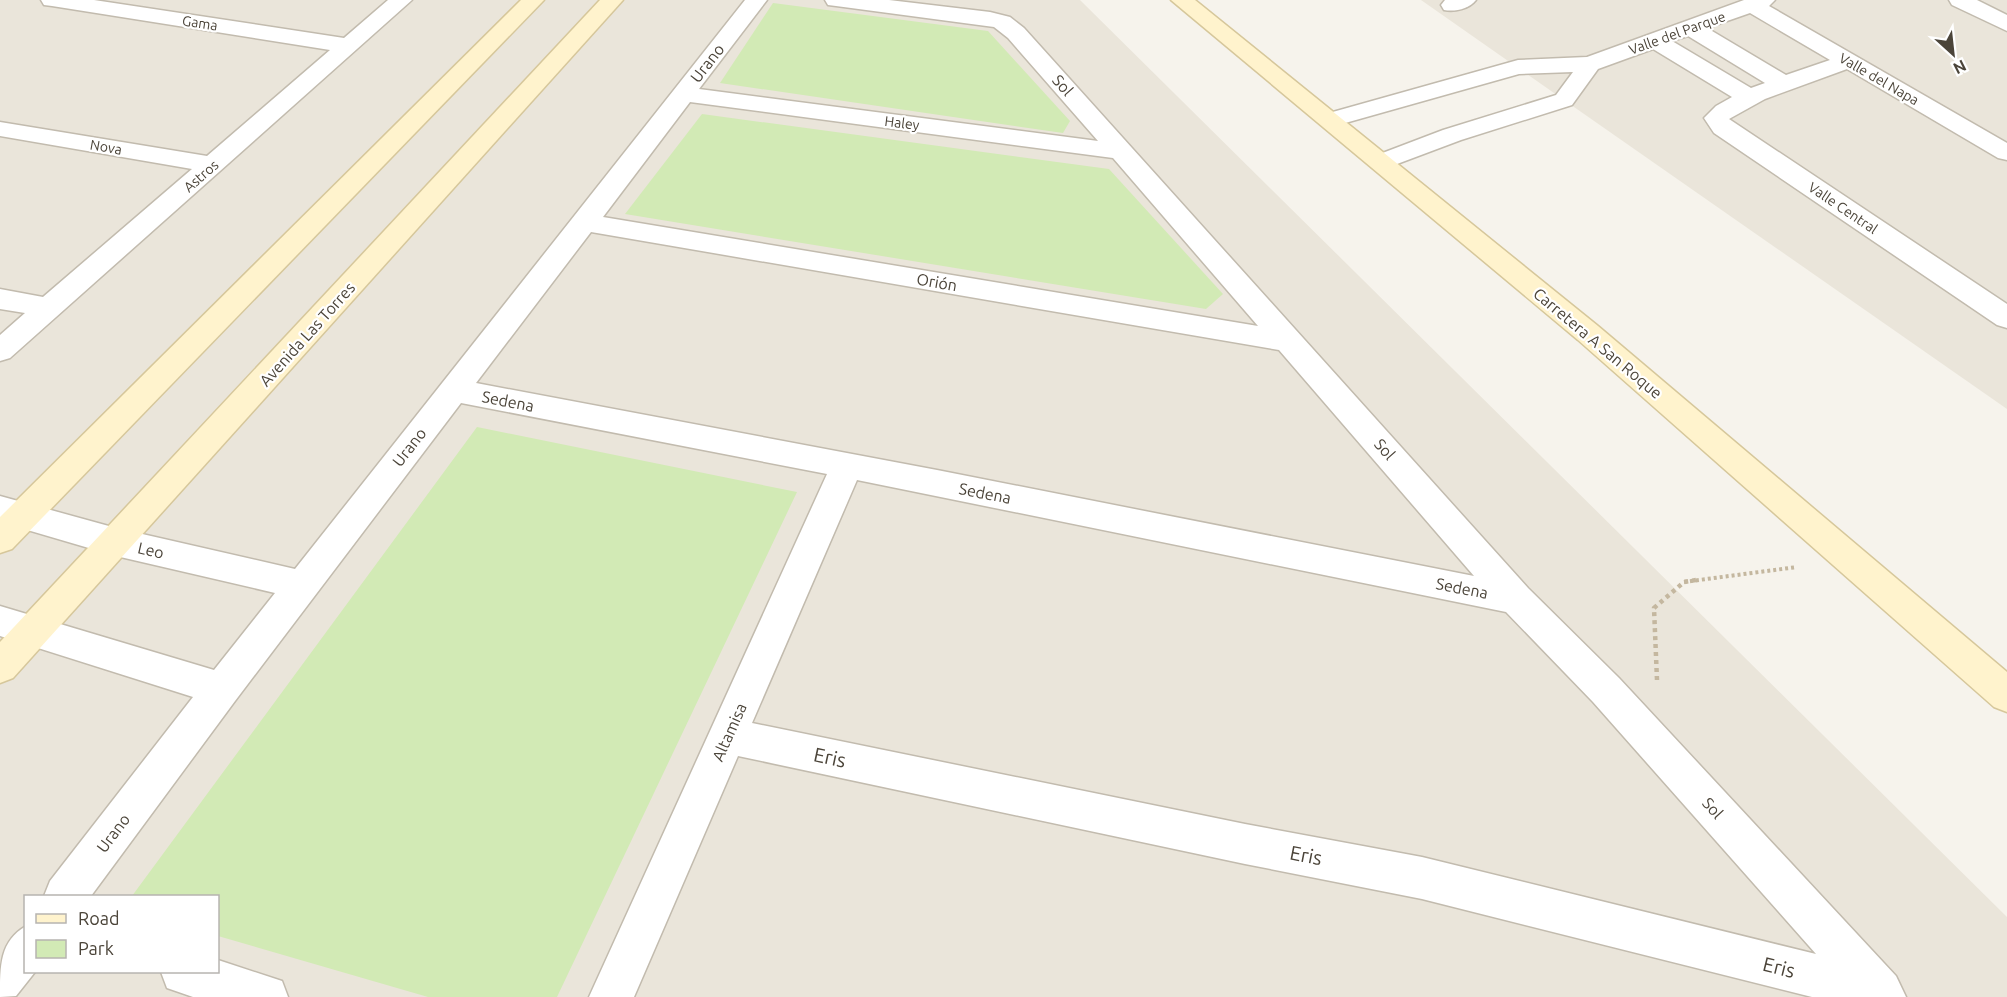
<svg xmlns="http://www.w3.org/2000/svg" width="2007" height="997" viewBox="0 0 2007 997" font-family="Ubuntu,sans-serif">
<style>
.residential{fill:#eae5da;fill-rule:evenodd}
.green{fill:#d2eab5}
.lines{fill:none;stroke-linecap:round;stroke-linejoin:round}
.street-casing{stroke:#c2bbae;stroke-width:3}
.secondary-casing{stroke:#d6c79b;stroke-width:3}
.path-far1{stroke:#c4b79f;stroke-width:4;stroke-dasharray:3 3;stroke-linecap:butt}
.path{stroke:#c4b79f;stroke-width:4.5;stroke-dasharray:4 4;stroke-linecap:butt}
.street{fill:#fff;fill-rule:evenodd}
.secondary{fill:#fff3cd;fill-rule:evenodd}
.labels{text-anchor:middle;dominant-baseline:central;stroke-width:4.5;stroke-linejoin:round;paint-order:stroke}
.far-street-label{font-size:14px;fill:#4b4439;stroke:#fff}
.street-label{font-size:16px;fill:#4b4439;stroke:#fff}
.near-street-label{font-size:20px;fill:#4b4439;stroke:#fff}
</style>
<rect width="100%" height="100%" fill="#f6f3ec"/>
<g class="residential">
<path d="M0 0H1080L2007 917V997H0ZM26 896H218V972H26Z"/>
<polygon points="1421,0 2007,0 2007,409 1564,100"/>
</g>
<g class="green">
<polygon points="773,3 988,31 1070,121 1063,133 720,83"/>
<polygon points="702,114 1109,169 1223,294 1206,309 625,214"/>
<polygon points="477,427 797,492 557,997 428,997 218,936 218,896 132,896"/>
</g>
<g class="lines">
<defs>
<g id="street">
<polygon points="41,0 94,0 344,38 388,0 412,0 10,358 0,361 0,335 25,313 0,309 0,289 43,297 192,169 0,136 0,122 207,156 330,50 52,6 44,5"/>
<path d="M745 0H767L699 89 1098 141 1008 38 994 27 836 6 828 5 825 0H889L990 12 1010 17 1024 28 1528 588 1619 678 1896 976 1906 997H1812L1422 899 1245 864 738 756 634 997H589L827 474 461 403 235 701 91 896H44L50 881 193 697 0 636V606L214 670 275 593 116 556 0 522V496L116 528 295 569ZM690 102 1113 158 1258 326 603 217ZM591 232 1279 350 1474 576 937 470 476 383ZM857 480 1506 612 1593 702 1816 954 1422 857 1245 824 752 723Z"/>
<path d="M1445 0H1476C1469 9 1455 12 1444 10L1441 5Z"/>
<path d="M1744 0H1775L1769 6 2007 143V160L1998 158 1847 69 1765 99 1729 119 2007 304V328L1997 325 1714 133 1704 118 1716 106 1732 97 1653 49 1598 69 1572 105 1461 140 1381 170 1372 167 1368 162 1372 157 1443 130 1556 95 1573 72 1519 74 1331 127 1322 125 1319 120 1322 115 1518 60 1587 57ZM1750 13 1830 60 1786 75 1707 28ZM1688 36 1765 83 1751 88 1672 41Z"/>
<polygon points="1949,0 1977,0 2007,15 2007,31 1952,5"/>
<path d="M26 926V972H35L16 996 0 997C0 965 0 941 26 926Z"/>
<polygon points="218,960 282,981 288,997 193,997 167,988 161,972 218,972"/>
</g>
<g id="secondary">
<polygon points="521,0 544,0 12,549 0,553 0,517"/>
<polygon points="600,0 623,0 13,678 0,683 0,642"/>
<polygon points="1171,0 1195,0 1598,326 2007,672 2007,712 1994,707 1578,340"/>
</g>
</defs>
<use href="#street" class="street-casing"/>
<use href="#secondary" class="secondary-casing"/>
<polyline class="path-far1" points="1684,582 1797,567"/>
<polyline class="path" points="1657,680 1654,608 1684,582 1696,580"/>
<use href="#street" class="street"/>
<use href="#secondary" class="secondary"/>
</g>
<g class="labels">
<g class="far-street-label">
<text transform="translate(200 23) rotate(9)">Gama</text>
<text transform="translate(1677 33) rotate(-20)">Valle del Parque</text>
<text transform="translate(1879 79) rotate(30)">Valle del Napa</text>
<text transform="translate(902 123) rotate(7)">Haley</text>
<text transform="translate(106 147) rotate(10)">Nova</text>
<text transform="translate(201 176) rotate(-41)">Astros</text>
<text transform="translate(1843 208) rotate(34)">Valle Central</text>
</g>
<g class="street-label">
<text transform="translate(707 63) rotate(-52)">Urano</text>
<text transform="translate(1063 85) rotate(49)">Sol</text>
<text transform="translate(937 282) rotate(10)">Orión</text>
<text transform="translate(307 334) rotate(-48)">Avenida Las Torres</text>
<text transform="translate(1598 343) rotate(40)">Carretera A San Roque</text>
<text transform="translate(508 401) rotate(11)">Sedena</text>
<text transform="translate(409 447) rotate(-52)">Urano</text>
<text transform="translate(1385 449) rotate(49)">Sol</text>
<text transform="translate(985 493) rotate(11)">Sedena</text>
<text transform="translate(151 550) rotate(13)">Leo</text>
<text transform="translate(1462 588) rotate(11)">Sedena</text>
<text transform="translate(729 732) rotate(-66)">Altamisa</text>
<text transform="translate(1713 808) rotate(48)">Sol</text>
<text transform="translate(113 833) rotate(-53)">Urano</text>
</g>
<g class="near-street-label">
<text transform="translate(830 757) rotate(12)">Eris</text>
<text transform="translate(1306 855) rotate(11)">Eris</text>
<text transform="translate(1779 967) rotate(14)">Eris</text>
</g>
</g>
<rect x="24" y="895" width="195" height="78" fill="#ffffff" stroke="#b7b4b0" stroke-width="1.5"/>
<rect x="36" y="914" width="30" height="9" fill="#fff3cd" stroke="#b7b4b0" stroke-width="1.5"/>
<text x="78" y="925" font-size="18" fill="#4b4439">Road</text>
<rect x="36" y="940" width="30" height="18" fill="#d2eab5" stroke="#b7b4b0" stroke-width="1.5"/>
<text x="78" y="955" font-size="18" fill="#4b4439">Park</text>
<g transform="translate(1953 54) rotate(153)" stroke="#ffffff" stroke-width="4.5" paint-order="stroke">
<path d="M0-4.5L10 22L0 15L-10 22Z" fill="#4b4439"/>
<text y="-9" font-size="16" font-weight="bold" text-anchor="middle" fill="#4b4439">N</text>
</g>
</svg>
